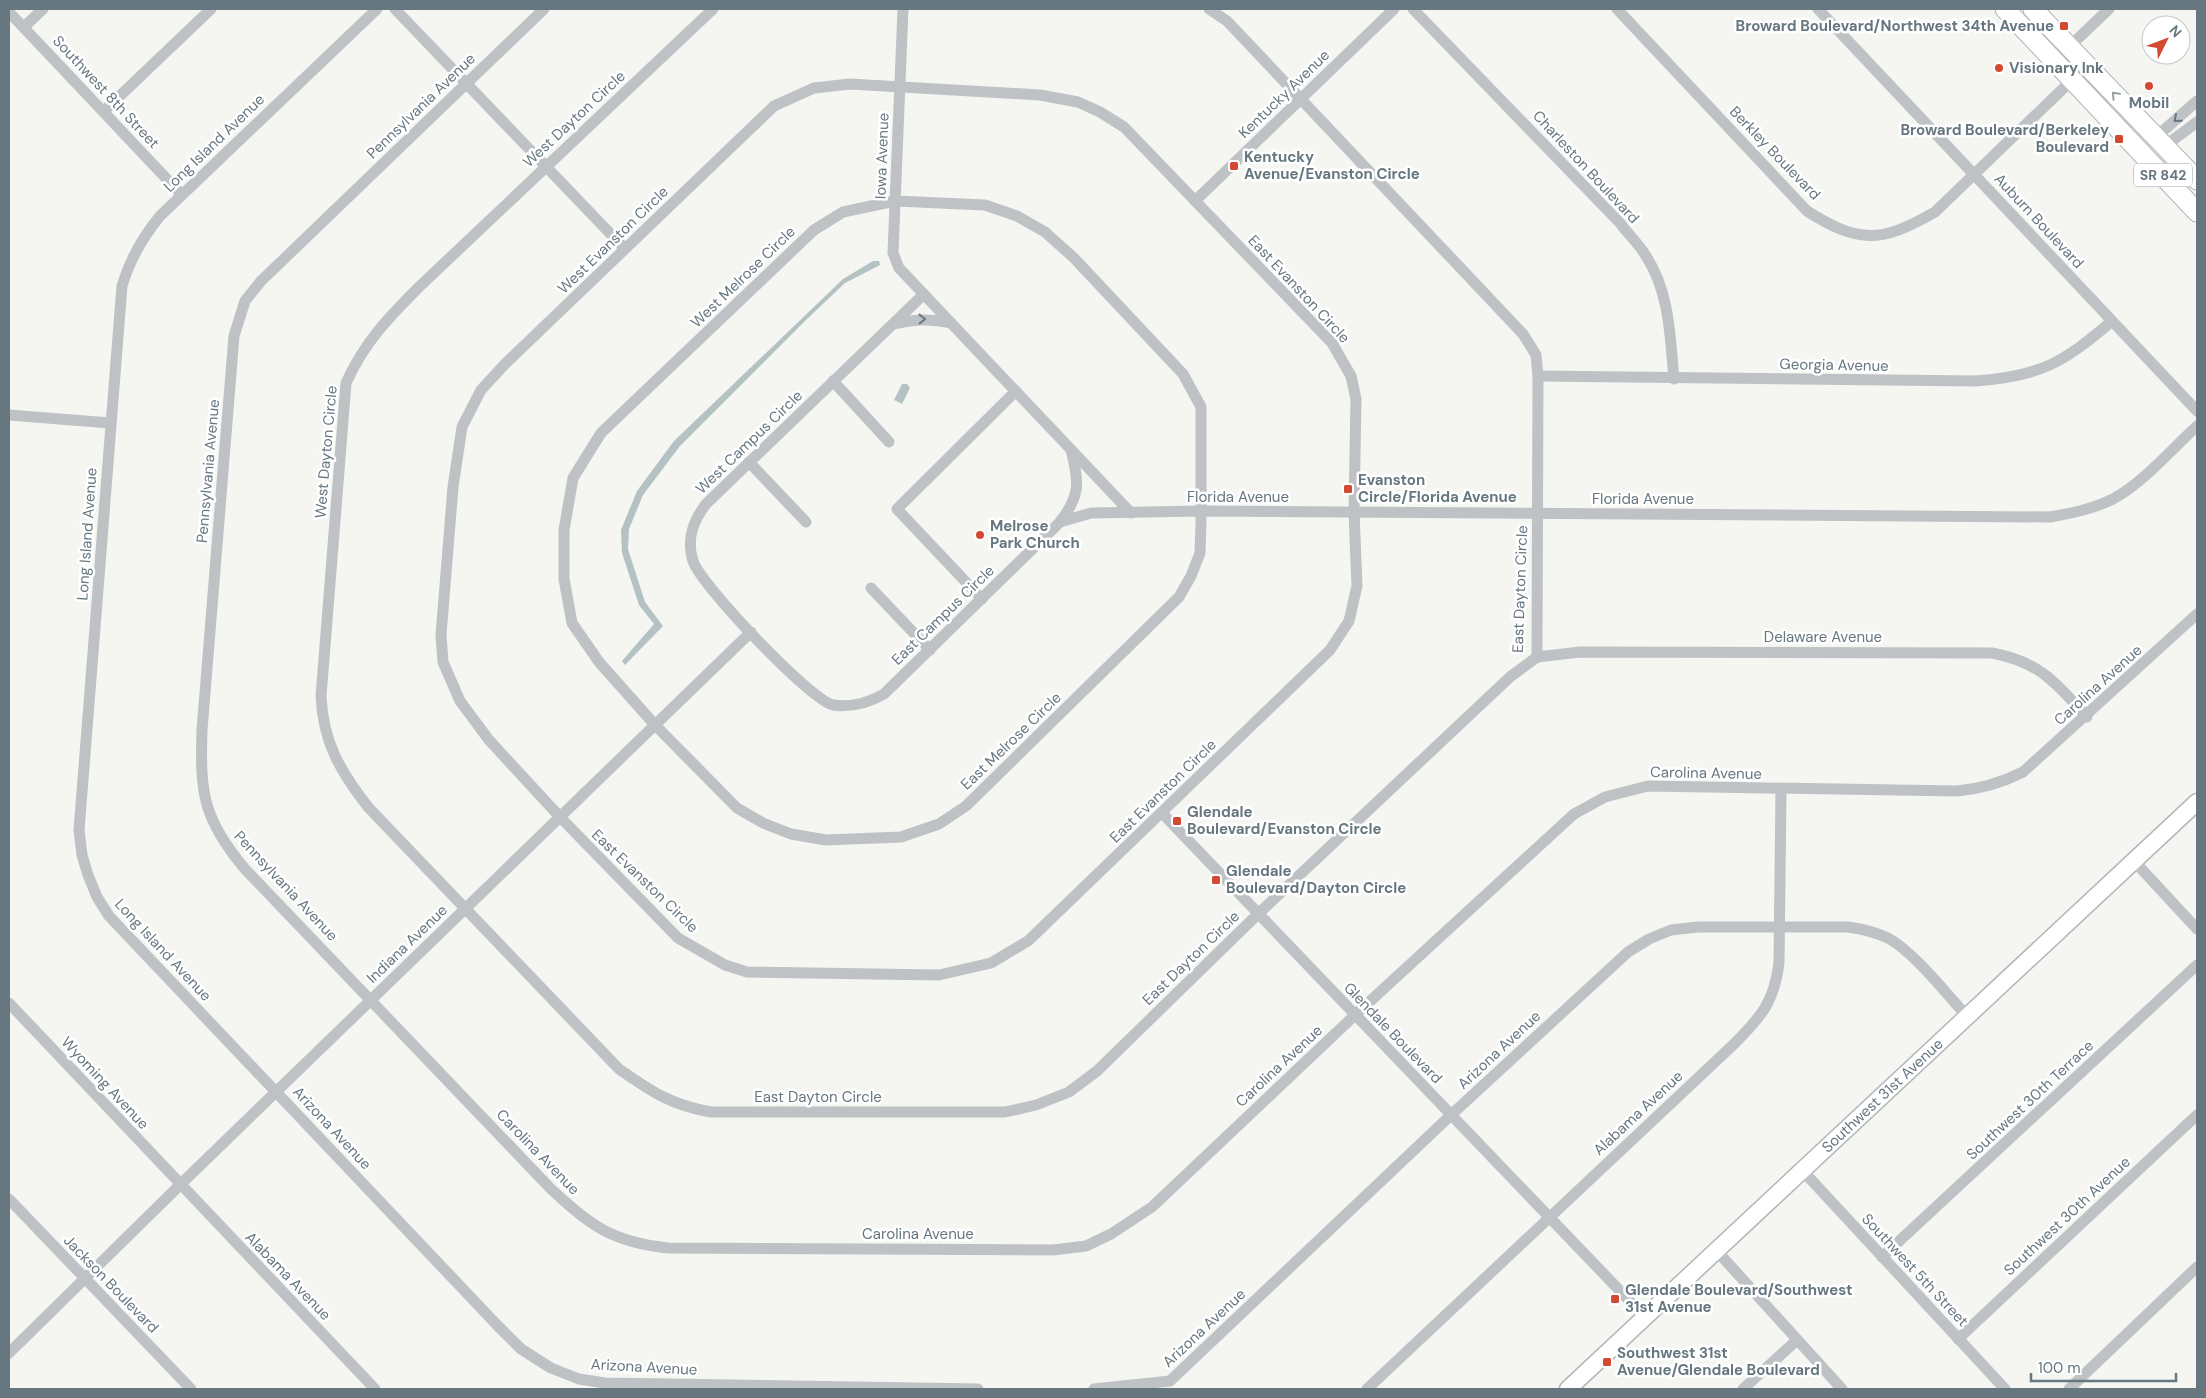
<svg xmlns="http://www.w3.org/2000/svg" width="2206" height="1398" viewBox="0 0 2206 1398" font-family="'DM Sans',sans-serif">
<style>
.water{fill:#b5c2c4}
.lines{fill:none;stroke-linecap:round;stroke-linejoin:round}
.secondary-casing{stroke:#b1b6b9;stroke-width:19}
.primary-casing{stroke:#b2b6b9;stroke-width:21}
.minor{stroke:#bec2c5;stroke-width:11}
.secondary{stroke:#fff;stroke-width:16}
.primary{stroke:#fff;stroke-width:19}
.oneway{stroke:#94a0a6}
.oneway2{stroke:#667780}
.poi-dot{fill:#d44932;stroke:#fff;stroke-width:2}
.labels{text-anchor:middle;dominant-baseline:central;stroke-width:5;stroke-linejoin:round;paint-order:stroke}
.shield{fill:#fff;stroke:#94a0a6;stroke-width:1}
.shield-label{font-size:14px;font-weight:bold;fill:#667780}
.poi-label{font-size:15px;font-weight:bold;fill:#667780;stroke:#fff;text-anchor:start}
.street-label{font-size:15px;fill:#667780;stroke:#fff}
</style>
<rect width="100%" height="100%" fill="#f5f5f2"/>
<g class="water">
<polygon points="873,261 879,261 880,265 845,283 806,320 680,446 643,495 629,529 628,549 645,602 663,626 625,665 622,661 654,624 639,605 622,553 621,530 637,491 674,441 843,279"/>
<polygon points="902,384 907,384 910,388 902,404 894,400"/>
</g>
<g class="lines">
<defs>
<g id="secondary">
<path id="s1" d="M1568 1389 2197 802"/>
</g>
<g id="primary">
<polyline points="2005,9 2197,212"/>
<polyline points="2033,9 2197,180"/>
</g>
</defs>
<use href="#secondary" class="secondary-casing"/>
<use href="#primary" class="primary-casing"/>
<g class="minor">
<path d="M377 9 160 216C142 238 130 259 122 286L79 830 82 855 88 875 97 897 109 916 497 1325 521 1349 551 1368 579 1379 605 1383 978 1389"/>
<polyline points="395,9 625,249"/>
<path d="M544 9 261 281 245 301 234 336 202 730C200 794 203 819 245 869L551 1189C591 1226 612 1242 668 1248L1053 1250 1086 1246 1111 1234 1152 1207 1355 1015 1574 814 1605 797 1648 786 1957 791C1982 789 2001 783 2023 772L2197 614"/>
<path d="M713 9 419 287C388 318 364 343 346 383L321 696C323 742 340 771 368 807L619 1069C652 1092 671 1105 711 1112H1005L1036 1105 1069 1092 1097 1071 1258 914 1510 677 1537 657 1538 376 1536 355 1523 334 1227 21 1209 9"/>
<polyline points="903,9 893,253 899,268 1131,513"/>
<path d="M1413 9 1620 223C1628 234 1639 244 1646 256 1670 293 1670 337 1674 379"/>
<path d="M1617 9 1807 211C1859 244 1881 243 1935 212L2072 80"/>
<polyline points="1818,9 2197,411"/>
<polyline points="9,12 181,194"/>
<polyline points="24,27 43,9"/>
<polyline points="2069,47 2109,9"/>
<polygon points="850,84 1040,95 1078,102 1100,112 1124,127 1332,343 1351,376 1356,399 1354,512 1357,586 1349,621 1330,650 1028,941 991,963 939,975 747,972 725,965 678,938 560,817 489,740 460,701 443,662 441,635 453,487 462,427 481,390 505,364 774,106 814,88"/>
<polyline points="104,111 211,9"/>
<polyline points="2156,137 2197,101"/>
<polyline points="2165,146 2197,122"/>
<polygon points="895,201 985,205 1017,216 1045,232 1074,258 1183,374 1201,407 1201,522 1200,553 1191,576 1179,597 966,806 939,824 901,837 826,840 791,834 763,823 737,808 655,725 599,662 572,623 564,579 564,530 573,478 601,433 814,230 843,212"/>
<polyline points="1195,201 1394,9"/>
<path d="M924 294 706 504C693 521 686 539 693 561 700 584 810 700 833 705 852 708 868 703 884 694L1060 522C1081 495 1079 481 1071 450"/>
<path d="M894 324C914 319 931 318 951 323"/>
<path d="M1538 376 1976 381C2041 376 2063 363 2112 321"/>
<polyline points="833,381 889,442"/>
<polyline points="9,415 110,423"/>
<polyline points="749,462 806,522"/>
<path d="M1060 522 1091 513 1201 511 2050 517C2072 513 2093 509 2113 499 2143 483 2172 449 2197 426"/>
<polyline points="871,588 930,650"/>
<polyline points="982,599 897,509 1016,391"/>
<path d="M1537 657 1580 652 1992 653C2040 662 2055 682 2087 717"/>
<polyline points="1162,813 1645,1317"/>
<polyline points="2134,861 2197,929"/>
<polyline points="9,1003 375,1389"/>
<polyline points="1803,1171 2005,1389"/>
<polyline points="9,1199 191,1389"/>
<polyline points="1716,1250 1842,1389"/>
<polyline points="1882,1257 2197,965"/>
<polyline points="1958,1339 2197,1115"/>
<polyline points="9,1353 185,1180 751,632"/>
<path d="M1094 1389 1170 1381 1451 1115 1628 952 1649 939 1671 930 1698 927H1848C1862 929 1875 932 1888 938 1914 952 1947 995 1968 1017"/>
<path d="M1367 1389 1733 1045C1761 1017 1774 1003 1779 963L1781 790"/>
<polyline points="1743,1389 1797,1340"/>
<polyline points="2069,1389 2197,1267"/>
</g>
<use href="#secondary" class="secondary"/>
<use href="#primary" class="primary"/>
</g>
<defs><path id="oneway-chevron" d="M-2-3.5L2.5 0L-2 3.5" fill="none" stroke-width="1.6" stroke-linecap="round" stroke-linejoin="round" transform="scale(1.25)"/></defs>
<use class="oneway" href="#oneway-chevron" transform="translate(2115 95) rotate(-134)"/>
<g class="oneway2">
<use href="#oneway-chevron" transform="translate(2177 119) rotate(139)"/>
<use href="#oneway-chevron" transform="translate(922 319) rotate(-1)"/>
</g>
<g class="poi-dot">
<rect x="2059" y="21" width="10" height="10" rx="2.5"/>
<circle cx="1999" cy="68" r="5"/>
<circle cx="2149" cy="86" r="5"/>
<rect x="2114" y="134" width="10" height="10" rx="2.5"/>
<rect x="1229" y="161" width="10" height="10" rx="2.5"/>
<rect x="1343" y="484" width="10" height="10" rx="2.5"/>
<circle cx="980" cy="535" r="5"/>
<rect x="1172" y="816" width="10" height="10" rx="2.5"/>
<rect x="1211" y="875" width="10" height="10" rx="2.5"/>
<rect x="1610" y="1294" width="10" height="10" rx="2.5"/>
<rect x="1602" y="1357" width="10" height="10" rx="2.5"/>
</g>
<g class="labels">
<rect class="shield" x="2134" y="163.5" width="58" height="23" rx="4"/>
<g class="shield-label">
<text x="2163" y="175">SR 842</text>
</g>
<g class="poi-label">
<text x="2054" y="26" text-anchor="end">Broward Boulevard/Northwest 34th Avenue</text>
<text x="2009" y="68">Visionary Ink</text>
<text x="2149" y="103" text-anchor="middle">Mobil</text>
<text x="2109" y="130" text-anchor="end">Broward Boulevard/Berkeley<tspan x="2109" dy="17">Boulevard</tspan></text>
<text x="1244" y="157">Kentucky<tspan x="1244" dy="17">Avenue/Evanston Circle</tspan></text>
<text x="1358" y="480">Evanston<tspan x="1358" dy="17">Circle/Florida Avenue</tspan></text>
<text x="990" y="526">Melrose<tspan x="990" dy="17">Park Church</tspan></text>
<text x="1187" y="812">Glendale<tspan x="1187" dy="17">Boulevard/Evanston Circle</tspan></text>
<text x="1226" y="871">Glendale<tspan x="1226" dy="17">Boulevard/Dayton Circle</tspan></text>
<text x="1625" y="1290">Glendale Boulevard/Southwest<tspan x="1625" dy="17">31st Avenue</tspan></text>
<text x="1617" y="1353">Southwest 31st<tspan x="1617" dy="17">Avenue/Glendale Boulevard</tspan></text>
</g>
<g class="street-label">
<text transform="translate(106 92) rotate(47)">Southwest 8th Street</text>
<text transform="translate(1284 94) rotate(-44)">Kentucky Avenue</text>
<text transform="translate(421 106) rotate(-44)">Pennsylvania Avenue</text>
<text transform="translate(574 119) rotate(-43)">West Dayton Circle</text>
<text transform="translate(214 143) rotate(-44)">Long Island Avenue</text>
<text transform="translate(1775 153) rotate(46)">Berkley Boulevard</text>
<text transform="translate(882 156) rotate(-88)">Iowa Avenue</text>
<text transform="translate(1586 167) rotate(47)">Charleston Boulevard</text>
<text transform="translate(2039 221) rotate(47)">Auburn Boulevard</text>
<text transform="translate(613 240) rotate(-44)">West Evanston Circle</text>
<text transform="translate(743 277) rotate(-44)">West Melrose Circle</text>
<text transform="translate(1299 289) rotate(47)">East Evanston Circle</text>
<text transform="translate(1834 365) rotate(1)">Georgia Avenue</text>
<text transform="translate(749 442) rotate(-44)">West Campus Circle</text>
<text transform="translate(326 452) rotate(-85)">West Dayton Circle</text>
<text transform="translate(208 471) rotate(-85)">Pennsylvania Avenue</text>
<text x="1238" y="497">Florida Avenue</text>
<text x="1643" y="499">Florida Avenue</text>
<text transform="translate(87 534) rotate(-86)">Long Island Avenue</text>
<text transform="translate(1520 589) rotate(-88)">East Dayton Circle</text>
<text transform="translate(943 615) rotate(-44)">East Campus Circle</text>
<text x="1823" y="637">Delaware Avenue</text>
<text transform="translate(2098 685) rotate(-42)">Carolina Avenue</text>
<text transform="translate(1011 741) rotate(-44)">East Melrose Circle</text>
<text transform="translate(1706 773) rotate(1)">Carolina Avenue</text>
<text transform="translate(1163 791) rotate(-44)">East Evanston Circle</text>
<text transform="translate(645 881) rotate(44)">East Evanston Circle</text>
<text transform="translate(286 886) rotate(47)">Pennsylvania Avenue</text>
<text transform="translate(407 944) rotate(-44)">Indiana Avenue</text>
<text transform="translate(163 950) rotate(47)">Long Island Avenue</text>
<text transform="translate(1191 958) rotate(-44)">East Dayton Circle</text>
<text transform="translate(1393 1033) rotate(46)">Glendale Boulevard</text>
<text transform="translate(1499 1050) rotate(-43)">Arizona Avenue</text>
<text transform="translate(1279 1066) rotate(-43)">Carolina Avenue</text>
<text transform="translate(105 1083) rotate(47)">Wyoming Avenue</text>
<text stroke="none"><textPath href="#s1" startOffset="430">Southwest 31st Avenue</textPath></text>
<text x="818" y="1097">East Dayton Circle</text>
<text transform="translate(2030 1100) rotate(-43)">Southwest 30th Terrace</text>
<text transform="translate(1638 1113) rotate(-43)">Alabama Avenue</text>
<text transform="translate(332 1128) rotate(47)">Arizona Avenue</text>
<text transform="translate(538 1152) rotate(46)">Carolina Avenue</text>
<text transform="translate(2067 1216) rotate(-43)">Southwest 30th Avenue</text>
<text x="918" y="1234">Carolina Avenue</text>
<text transform="translate(1915 1270) rotate(47)">Southwest 5th Street</text>
<text transform="translate(288 1276) rotate(46)">Alabama Avenue</text>
<text transform="translate(111 1284) rotate(46)">Jackson Boulevard</text>
<text transform="translate(1204 1328) rotate(-43)">Arizona Avenue</text>
<text transform="translate(644 1367) rotate(3)">Arizona Avenue</text>
</g>
</g>
<rect width="2206" height="1398" fill="none" stroke="#667780" stroke-width="20"/>
<g transform="translate(2166 40) rotate(48)"><circle r="24" fill="#ffffff" stroke="#c2c9cc"/>
<path d="M0-4L9 19L0 12L-9 19Z" fill="#d44932"/>
<text y="-8" font-size="14" font-weight="bold" text-anchor="middle" fill="#667780">N</text>
</g>
<path d="M2031 1373v8h145v-8" fill="none" stroke="#667780" stroke-width="2.5"/>
<text x="2038" y="1373" font-size="15" fill="#667780" stroke="#ffffff" stroke-width="4" paint-order="stroke">100 m</text>
</svg>
